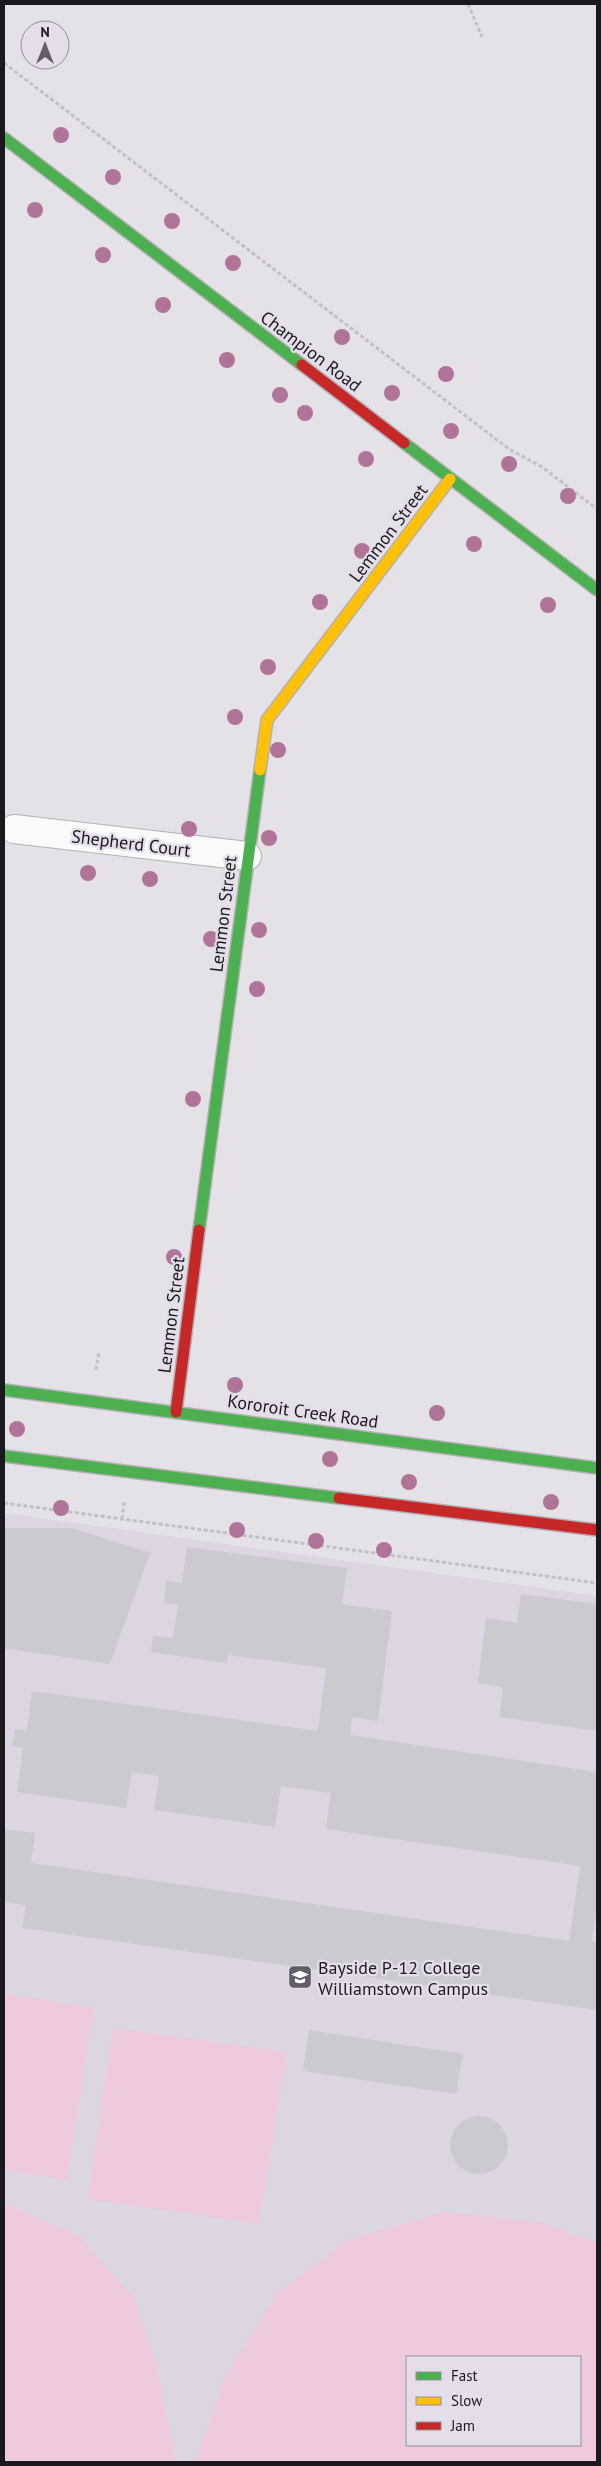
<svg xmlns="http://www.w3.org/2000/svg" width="601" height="2466" viewBox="0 0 601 2466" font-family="'PT Sans',sans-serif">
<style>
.built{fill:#dcd5e2;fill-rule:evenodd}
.green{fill:#edcadc;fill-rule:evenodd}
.building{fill:#cccacf}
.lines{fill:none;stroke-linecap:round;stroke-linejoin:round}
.street-casing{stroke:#b3b1b5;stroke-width:30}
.fast-casing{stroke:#b3b1b5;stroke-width:14}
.slow-casing{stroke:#b3b1b5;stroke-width:14}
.jam-casing{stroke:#b3b1b5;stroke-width:14}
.path{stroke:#c1c1c3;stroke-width:3;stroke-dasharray:4 2.5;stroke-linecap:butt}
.street{stroke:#fbfafb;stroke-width:28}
.fast{stroke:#4caf50;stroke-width:11}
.slow{stroke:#ffc107;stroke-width:11}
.jam{stroke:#c62828;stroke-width:11}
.tree{fill:#af7498}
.labels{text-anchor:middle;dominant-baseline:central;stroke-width:4.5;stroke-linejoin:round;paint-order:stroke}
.street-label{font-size:18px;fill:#1b191d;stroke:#e4deea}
.poi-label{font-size:18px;fill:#1b191d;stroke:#e4deea;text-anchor:start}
</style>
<rect width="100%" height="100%" fill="#e4e1e7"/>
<path class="built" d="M4 1513 597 1596V2462H4ZM407 2357H580V2445H407Z"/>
<g class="green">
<polygon points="4,1994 94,2007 67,2180 4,2170"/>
<polygon points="113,2028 287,2052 259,2224 87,2199"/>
<polygon points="4,2203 79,2236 134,2299 156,2363 176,2462 4,2462"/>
<path d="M446 2212 541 2222 597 2243V2462H195L224 2379 278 2292 349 2239ZM580 2357V2445H407V2357Z"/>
</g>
<g class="building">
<polygon points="4,1528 72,1528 150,1553 110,1664 4,1648"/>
<polygon points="187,1547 347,1568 342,1604 392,1611 378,1721 352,1717 350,1735 597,1772 597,1905 592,1941 597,1942 597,2010 22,1928 26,1905 4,1902 4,1829 35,1833 31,1863 569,1941 580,1866 326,1829 331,1793 281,1786 275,1827 154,1810 159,1776 132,1772 126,1808 17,1792 23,1748 12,1746 15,1729 27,1731 32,1691 318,1731 326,1668 228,1655 227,1663 151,1652 153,1636 173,1638 178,1605 164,1603 166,1581 182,1583"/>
<polygon points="521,1594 597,1604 597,1731 499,1717 503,1687 478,1683 486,1618 517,1623"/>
<polygon points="309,2030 463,2054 456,2094 303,2071"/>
<circle cx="479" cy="2145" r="29"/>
</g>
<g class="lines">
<defs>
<polyline id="street" points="14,829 247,856"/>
<g id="fast">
<polyline points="4,138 302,365"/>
<polyline points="404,443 597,590"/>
<polyline points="199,1230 260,770"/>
<polyline points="4,1390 597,1468"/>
<polyline points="4,1456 339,1498"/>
</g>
<polyline id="slow" points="260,770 267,720 450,479"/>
<g id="jam">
<polyline points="302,365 404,443"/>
<polyline points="176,1412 199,1230"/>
<polyline points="339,1498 597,1530"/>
</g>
</defs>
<use href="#street" class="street-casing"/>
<use href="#fast" class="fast-casing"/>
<use href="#slow" class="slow-casing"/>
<use href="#jam" class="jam-casing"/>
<g class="path">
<polyline points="468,4 482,37"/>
<polyline points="4,63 509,449 542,467 597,509"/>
<polyline points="96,1370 99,1352"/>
<polyline points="4,1503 597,1583"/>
<polyline points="122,1519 124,1502"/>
</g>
<use href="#street" class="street"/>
<use href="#fast" class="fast"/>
<use href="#slow" class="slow"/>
<use href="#jam" class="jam"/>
</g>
<g class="tree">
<circle cx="61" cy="135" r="8"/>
<circle cx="113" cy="177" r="8"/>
<circle cx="35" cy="210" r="8"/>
<circle cx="172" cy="221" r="8"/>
<circle cx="103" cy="255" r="8"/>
<circle cx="233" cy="263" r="8"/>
<circle cx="163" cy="305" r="8"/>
<circle cx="342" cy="337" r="8"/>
<circle cx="227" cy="360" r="8"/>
<circle cx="446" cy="374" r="8"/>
<circle cx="392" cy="393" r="8"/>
<circle cx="280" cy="395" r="8"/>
<circle cx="305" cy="413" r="8"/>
<circle cx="451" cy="431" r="8"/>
<circle cx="366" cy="459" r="8"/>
<circle cx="509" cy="464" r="8"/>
<circle cx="568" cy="496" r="8"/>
<circle cx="474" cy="544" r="8"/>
<circle cx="362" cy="551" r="8"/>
<circle cx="320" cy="602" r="8"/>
<circle cx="548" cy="605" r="8"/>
<circle cx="268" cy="667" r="8"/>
<circle cx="235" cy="717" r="8"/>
<circle cx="278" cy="750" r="8"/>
<circle cx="189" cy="829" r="8"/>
<circle cx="269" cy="838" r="8"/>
<circle cx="88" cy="873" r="8"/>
<circle cx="150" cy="879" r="8"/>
<circle cx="259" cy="930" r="8"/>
<circle cx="211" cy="939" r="8"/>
<circle cx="257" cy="989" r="8"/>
<circle cx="193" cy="1099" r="8"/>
<circle cx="174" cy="1257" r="8"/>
<circle cx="235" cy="1385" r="8"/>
<circle cx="437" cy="1413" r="8"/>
<circle cx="17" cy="1429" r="8"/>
<circle cx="330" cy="1459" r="8"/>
<circle cx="409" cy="1482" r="8"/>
<circle cx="551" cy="1502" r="8"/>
<circle cx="61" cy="1508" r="8"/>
<circle cx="237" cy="1530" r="8"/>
<circle cx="316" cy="1541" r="8"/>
<circle cx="384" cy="1550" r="8"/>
</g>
<defs>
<symbol id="school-square" viewBox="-11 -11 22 22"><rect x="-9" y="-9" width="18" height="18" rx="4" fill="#615f64" stroke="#e4deea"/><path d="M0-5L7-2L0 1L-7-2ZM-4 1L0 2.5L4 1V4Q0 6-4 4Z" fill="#fff"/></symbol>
</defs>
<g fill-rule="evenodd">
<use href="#school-square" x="286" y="1963" width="28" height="28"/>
</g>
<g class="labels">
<g class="street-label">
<text transform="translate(311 351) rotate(37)">Champion Road</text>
<text transform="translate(388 533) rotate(-53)">Lemmon Street</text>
<text transform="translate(131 843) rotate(7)">Shepherd Court</text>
<text transform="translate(223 914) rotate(-83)">Lemmon Street</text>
<text transform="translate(171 1315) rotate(-83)">Lemmon Street</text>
<text transform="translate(303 1411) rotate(8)">Kororoit Creek Road</text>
</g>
<g class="poi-label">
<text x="318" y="1967">Bayside P-12 College<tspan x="318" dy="21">Williamstown Campus</tspan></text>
</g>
</g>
<rect width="601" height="2466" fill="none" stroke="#1b191d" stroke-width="10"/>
<rect x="406" y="2356" width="175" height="90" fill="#e4deea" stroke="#948f98"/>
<rect x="416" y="2372" width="25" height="8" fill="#4caf50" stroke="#948f98"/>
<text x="451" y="2381" font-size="15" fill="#1b191d">Fast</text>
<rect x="416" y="2397" width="25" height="8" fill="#ffc107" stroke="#948f98"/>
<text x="451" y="2406" font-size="15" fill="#1b191d">Slow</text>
<rect x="416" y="2422" width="25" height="8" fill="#c62828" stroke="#948f98"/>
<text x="451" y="2431" font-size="15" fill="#1b191d">Jam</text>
<g transform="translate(45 45)"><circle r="24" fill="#e4deea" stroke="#948f98"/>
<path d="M0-4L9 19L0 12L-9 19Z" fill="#615f64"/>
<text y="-8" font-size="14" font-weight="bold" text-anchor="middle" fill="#1b191d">N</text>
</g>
</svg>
